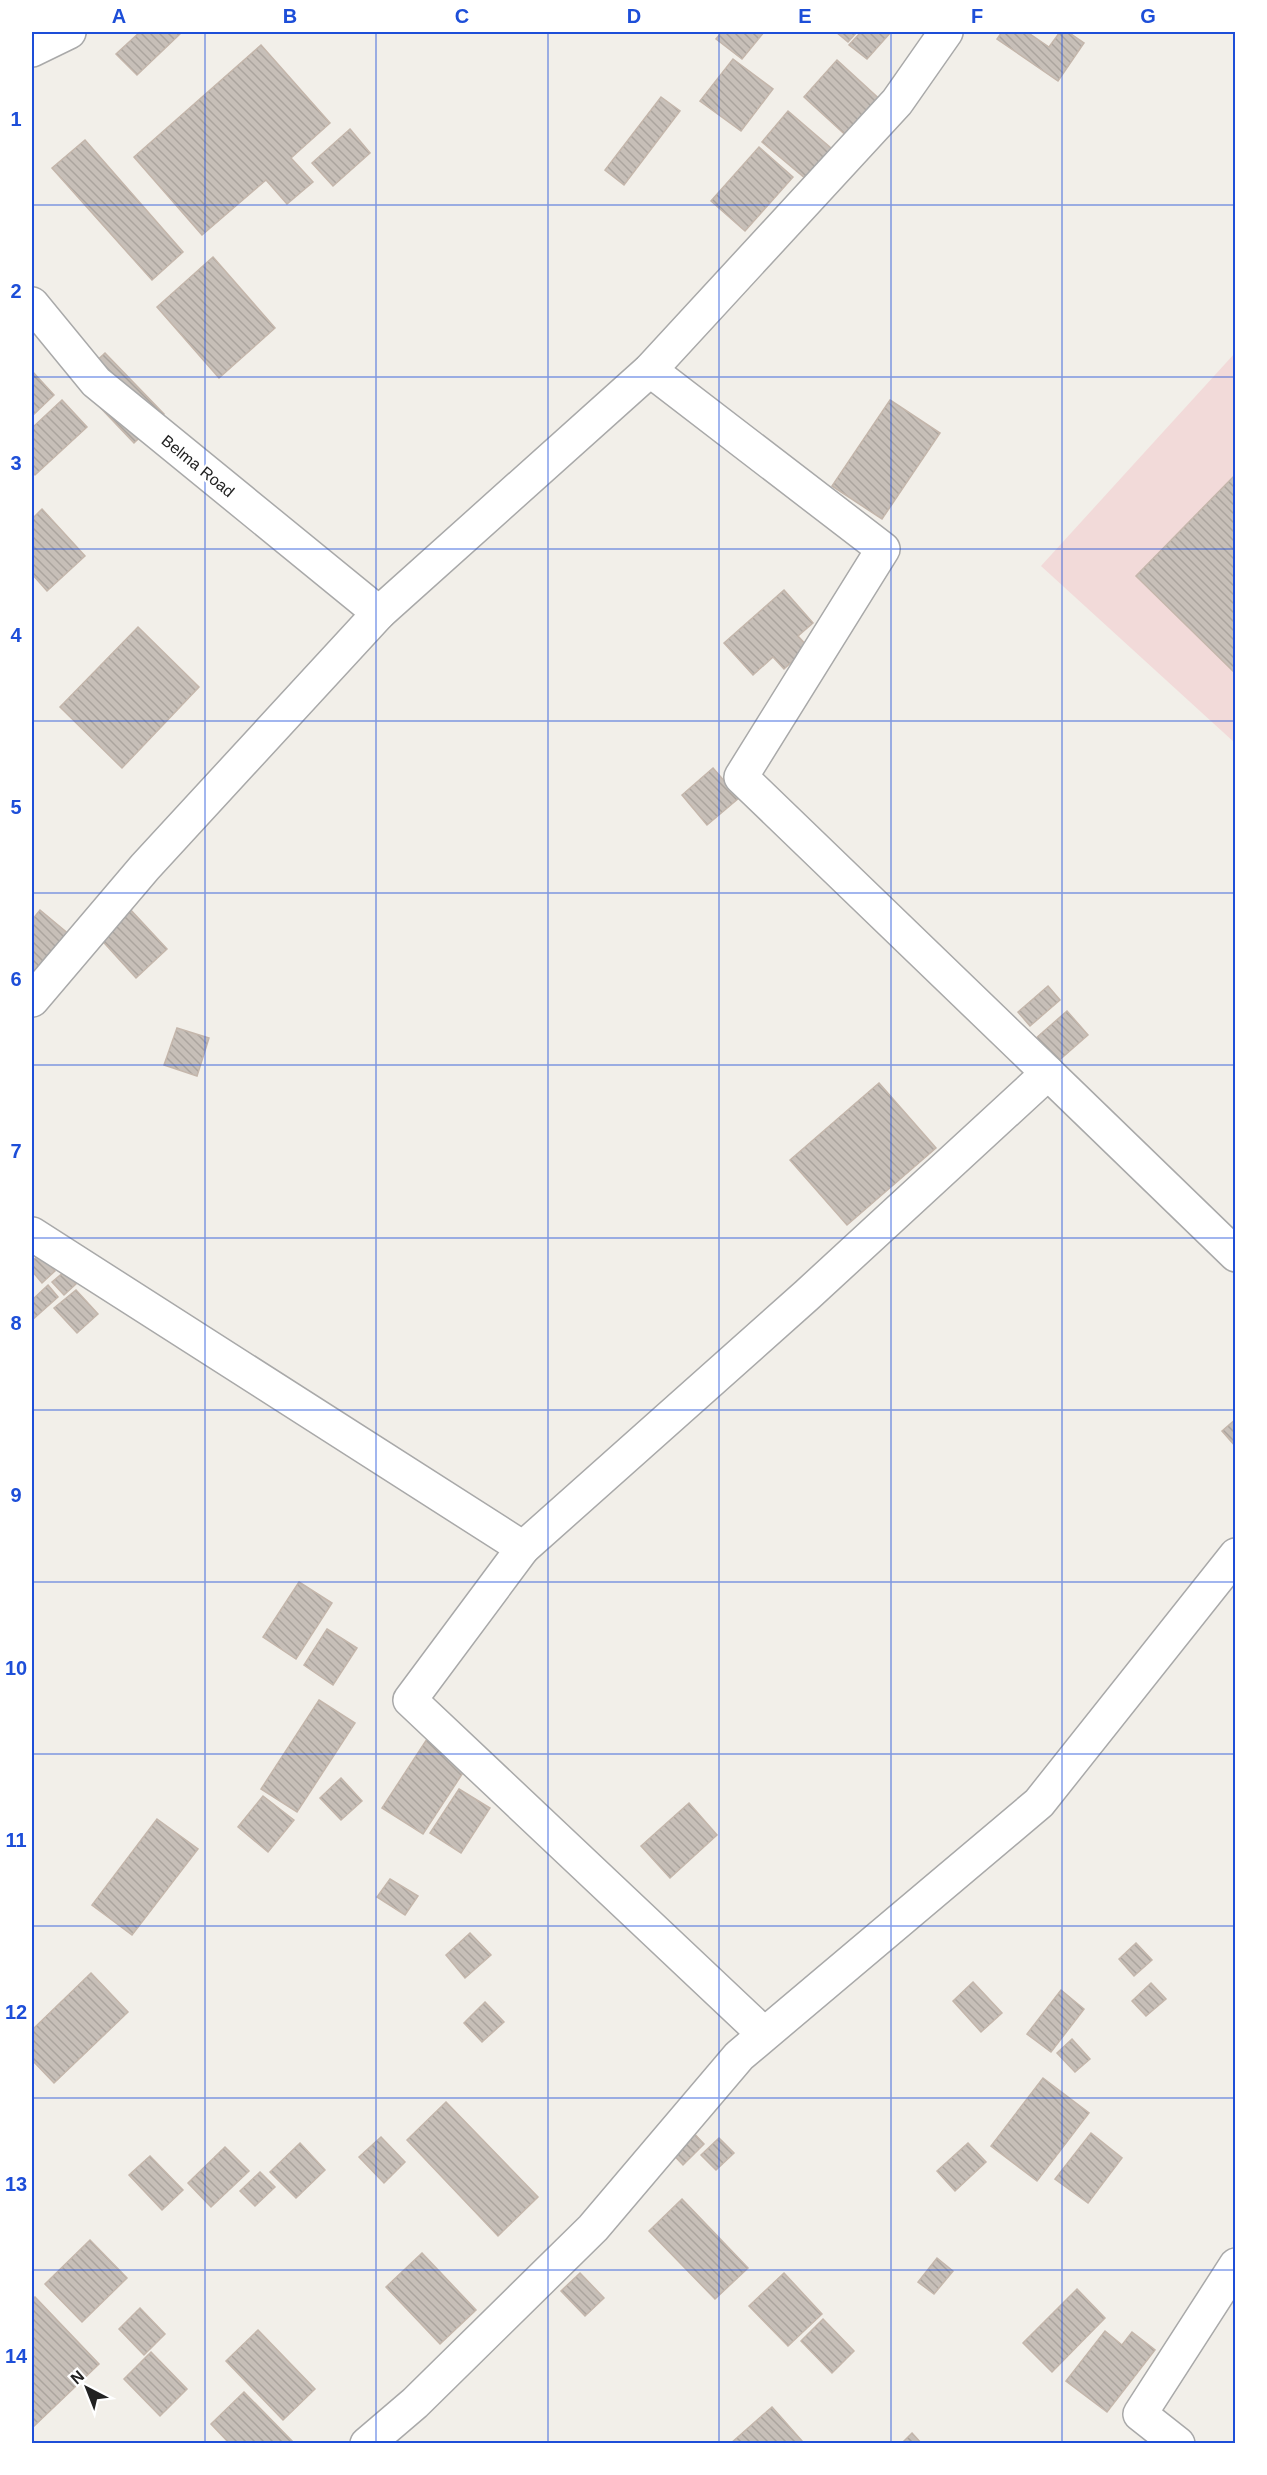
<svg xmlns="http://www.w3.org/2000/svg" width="1267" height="2475" viewBox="0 0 1267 2475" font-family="Arial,sans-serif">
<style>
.commercial{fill:#f2dad9}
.building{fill:url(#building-back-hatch);stroke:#c4b6ab;stroke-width:1.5}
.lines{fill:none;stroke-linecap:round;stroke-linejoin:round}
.minor-casing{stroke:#a9a9a9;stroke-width:36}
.minor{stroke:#fff;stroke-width:33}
.grid{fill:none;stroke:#1d4ed8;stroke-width:1.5;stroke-opacity:0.55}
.labels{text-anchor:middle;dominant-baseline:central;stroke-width:4.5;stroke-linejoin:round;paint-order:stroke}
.street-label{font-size:16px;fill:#222;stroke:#fff}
.neatline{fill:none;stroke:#1d4ed8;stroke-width:2}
.grid-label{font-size:20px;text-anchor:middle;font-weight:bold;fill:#1d4ed8}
</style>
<defs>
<pattern id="building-back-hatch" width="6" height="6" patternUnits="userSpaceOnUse" patternTransform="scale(1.5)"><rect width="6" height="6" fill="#c7bfb8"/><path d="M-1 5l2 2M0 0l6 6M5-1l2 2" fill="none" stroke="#aba49e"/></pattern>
</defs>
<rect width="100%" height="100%" fill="#f2efe9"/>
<polygon class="commercial" points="1235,353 1235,743 1041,566"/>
<g class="building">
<polygon points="140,32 182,32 137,75 116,54"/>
<polygon points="722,32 764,32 742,59 716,39"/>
<polygon points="836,32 857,32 848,42"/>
<polygon points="861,32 891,32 867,59 849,45"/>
<polygon points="1002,32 1027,32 1049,47 1060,32 1068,32 1084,43 1058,81 997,39"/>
<polygon points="261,45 330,123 291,158 313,182 287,204 266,180 202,235 134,157"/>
<polygon points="733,59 773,89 741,131 700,101"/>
<polygon points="837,60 885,104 852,141 804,97"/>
<polygon points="661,97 680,111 624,185 605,170"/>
<polygon points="788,111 845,160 819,190 762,142"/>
<polygon points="350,129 370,153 333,186 312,163"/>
<polygon points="85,140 183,252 152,280 52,168"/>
<polygon points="759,147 793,177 745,231 711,201"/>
<polygon points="213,257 275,328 219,378 157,307"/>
<polygon points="105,353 164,414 134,443 75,381"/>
<polygon points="32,371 54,395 32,416"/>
<polygon points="62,400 87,427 35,475 32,471 32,428"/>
<polygon points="890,400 940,433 882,519 832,486"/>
<polygon points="1236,474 1236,674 1136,576"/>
<polygon points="42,509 85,556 47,591 32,574 32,519"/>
<polygon points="784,590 813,623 798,636 808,647 784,669 773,657 753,675 724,643"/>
<polygon points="138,627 199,687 122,768 60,707"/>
<polygon points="713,768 739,798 707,825 682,795"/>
<polygon points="128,907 167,949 136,978 97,935"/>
<polygon points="40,910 82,945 48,985 32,972 32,920"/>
<polygon points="1048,986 1060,1000 1030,1026 1018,1012"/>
<polygon points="1067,1011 1088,1035 1056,1063 1035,1039"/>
<polygon points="177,1028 209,1038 197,1076 164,1065"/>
<polygon points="879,1083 936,1148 847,1225 790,1160"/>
<polygon points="40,1254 55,1271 42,1283 32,1271 32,1261"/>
<polygon points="65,1271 76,1284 64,1295 52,1282"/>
<polygon points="48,1285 58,1297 32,1320 32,1300"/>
<polygon points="76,1290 98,1314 77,1333 54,1308"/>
<polygon points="1236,1419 1236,1447 1222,1431"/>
<polygon points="299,1582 332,1603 296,1659 263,1637"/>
<polygon points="327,1629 357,1648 333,1685 304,1665"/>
<polygon points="319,1700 355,1723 297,1812 261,1789"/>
<polygon points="429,1736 470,1762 423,1834 382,1808"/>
<polygon points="341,1778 362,1801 341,1820 320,1798"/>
<polygon points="459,1789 490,1808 461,1853 430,1833"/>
<polygon points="263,1796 294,1820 268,1852 238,1827"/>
<polygon points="689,1803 717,1835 670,1878 641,1846"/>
<polygon points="157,1819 198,1849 132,1935 92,1905"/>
<polygon points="390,1879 418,1896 405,1915 377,1897"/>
<polygon points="470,1933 491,1955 465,1978 446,1955"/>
<polygon points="1136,1943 1152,1960 1134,1976 1119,1959"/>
<polygon points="91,1973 128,2012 54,2083 32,2060 32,2030"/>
<polygon points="973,1982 1002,2013 981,2032 953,2001"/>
<polygon points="1151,1983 1166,1999 1146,2016 1132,2001"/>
<polygon points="1061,1990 1084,2009 1051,2052 1027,2034"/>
<polygon points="485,2002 504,2022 482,2042 464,2023"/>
<polygon points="1072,2039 1090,2059 1075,2072 1057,2053"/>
<polygon points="1043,2078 1089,2113 1037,2181 991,2146"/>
<polygon points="446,2102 538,2197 498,2236 407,2140"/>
<polygon points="687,2126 704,2144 683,2165 666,2147"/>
<polygon points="1091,2133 1122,2158 1088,2203 1055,2179"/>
<polygon points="381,2137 405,2162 384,2183 359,2157"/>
<polygon points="719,2138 734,2153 716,2170 701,2155"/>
<polygon points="300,2143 325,2170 296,2198 270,2172"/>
<polygon points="968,2143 986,2162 955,2191 937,2171"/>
<polygon points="225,2147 249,2171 211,2207 188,2183"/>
<polygon points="150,2156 183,2190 162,2210 129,2175"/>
<polygon points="260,2172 275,2187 255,2206 240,2191"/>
<polygon points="682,2199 748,2268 715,2299 649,2231"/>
<polygon points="90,2240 127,2278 82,2322 45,2284"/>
<polygon points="422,2253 476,2310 440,2344 386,2287"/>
<polygon points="937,2258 953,2271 934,2294 918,2282"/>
<polygon points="580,2273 604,2298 585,2316 561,2291"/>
<polygon points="784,2273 822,2314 788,2346 749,2306"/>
<polygon points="1077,2289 1105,2318 1052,2372 1023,2343"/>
<polygon points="35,2297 99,2364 32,2428 32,2301"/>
<polygon points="140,2308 165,2334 144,2355 119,2329"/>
<polygon points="823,2319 854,2351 832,2373 801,2341"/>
<polygon points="258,2330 315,2389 283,2420 226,2361"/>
<polygon points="1105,2331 1122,2345 1132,2332 1155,2350 1107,2412 1066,2381"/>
<polygon points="151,2352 187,2389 160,2416 124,2379"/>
<polygon points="244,2392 295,2444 230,2444 211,2424"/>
<polygon points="772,2407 802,2441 799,2444 730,2444"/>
<polygon points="912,2433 922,2444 901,2444"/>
</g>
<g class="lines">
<defs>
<g id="minor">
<polyline points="32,50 69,32"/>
<polyline points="32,304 96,382 379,613"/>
<polyline points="32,1000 145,867 379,613 650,370 897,102 946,32"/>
<polyline points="1048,1073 1236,1255"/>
<polyline points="32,1234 523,1548 807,1295 1048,1073 741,777 883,549 650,370"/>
<polyline points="523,1548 410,1700 764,2034"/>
<polyline points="367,2444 415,2403 593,2228 739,2056 1039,1803 1236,1555"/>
<polyline points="1178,2444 1140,2414 1236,2265"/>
</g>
</defs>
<use href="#minor" class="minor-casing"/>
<use href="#minor" class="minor"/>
</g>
<path class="grid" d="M205 32V2444M376 32V2444M548 32V2444M719 32V2444M891 32V2444M1062 32V2444M32 205H1236M32 377H1236M32 549H1236M32 721H1236M32 893H1236M32 1065H1236M32 1238H1236M32 1410H1236M32 1582H1236M32 1754H1236M32 1926H1236M32 2098H1236M32 2270H1236"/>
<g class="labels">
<g class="street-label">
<text transform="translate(198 466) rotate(39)">Belma Road</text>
</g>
</g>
<rect width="1267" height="2475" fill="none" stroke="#ffffff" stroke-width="66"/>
<g transform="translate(87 2388) rotate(318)" stroke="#ffffff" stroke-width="4.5" paint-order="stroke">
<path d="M0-4.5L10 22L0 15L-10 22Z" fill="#222222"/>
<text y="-9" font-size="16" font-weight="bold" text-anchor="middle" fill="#222222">N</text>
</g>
<rect x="33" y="33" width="1201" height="2409" class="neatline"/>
<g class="grid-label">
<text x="119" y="23">A</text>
<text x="290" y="23">B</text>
<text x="462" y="23">C</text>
<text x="634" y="23">D</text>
<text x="805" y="23">E</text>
<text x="977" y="23">F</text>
<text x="1148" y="23">G</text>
<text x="16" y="126">1</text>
<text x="16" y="298">2</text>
<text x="16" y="470">3</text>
<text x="16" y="642">4</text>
<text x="16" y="814">5</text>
<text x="16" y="986">6</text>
<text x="16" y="1158">7</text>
<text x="16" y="1330">8</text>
<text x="16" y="1502">9</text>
<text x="16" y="1675">10</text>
<text x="16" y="1847">11</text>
<text x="16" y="2019">12</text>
<text x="16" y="2191">13</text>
<text x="16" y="2363">14</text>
</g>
</svg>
